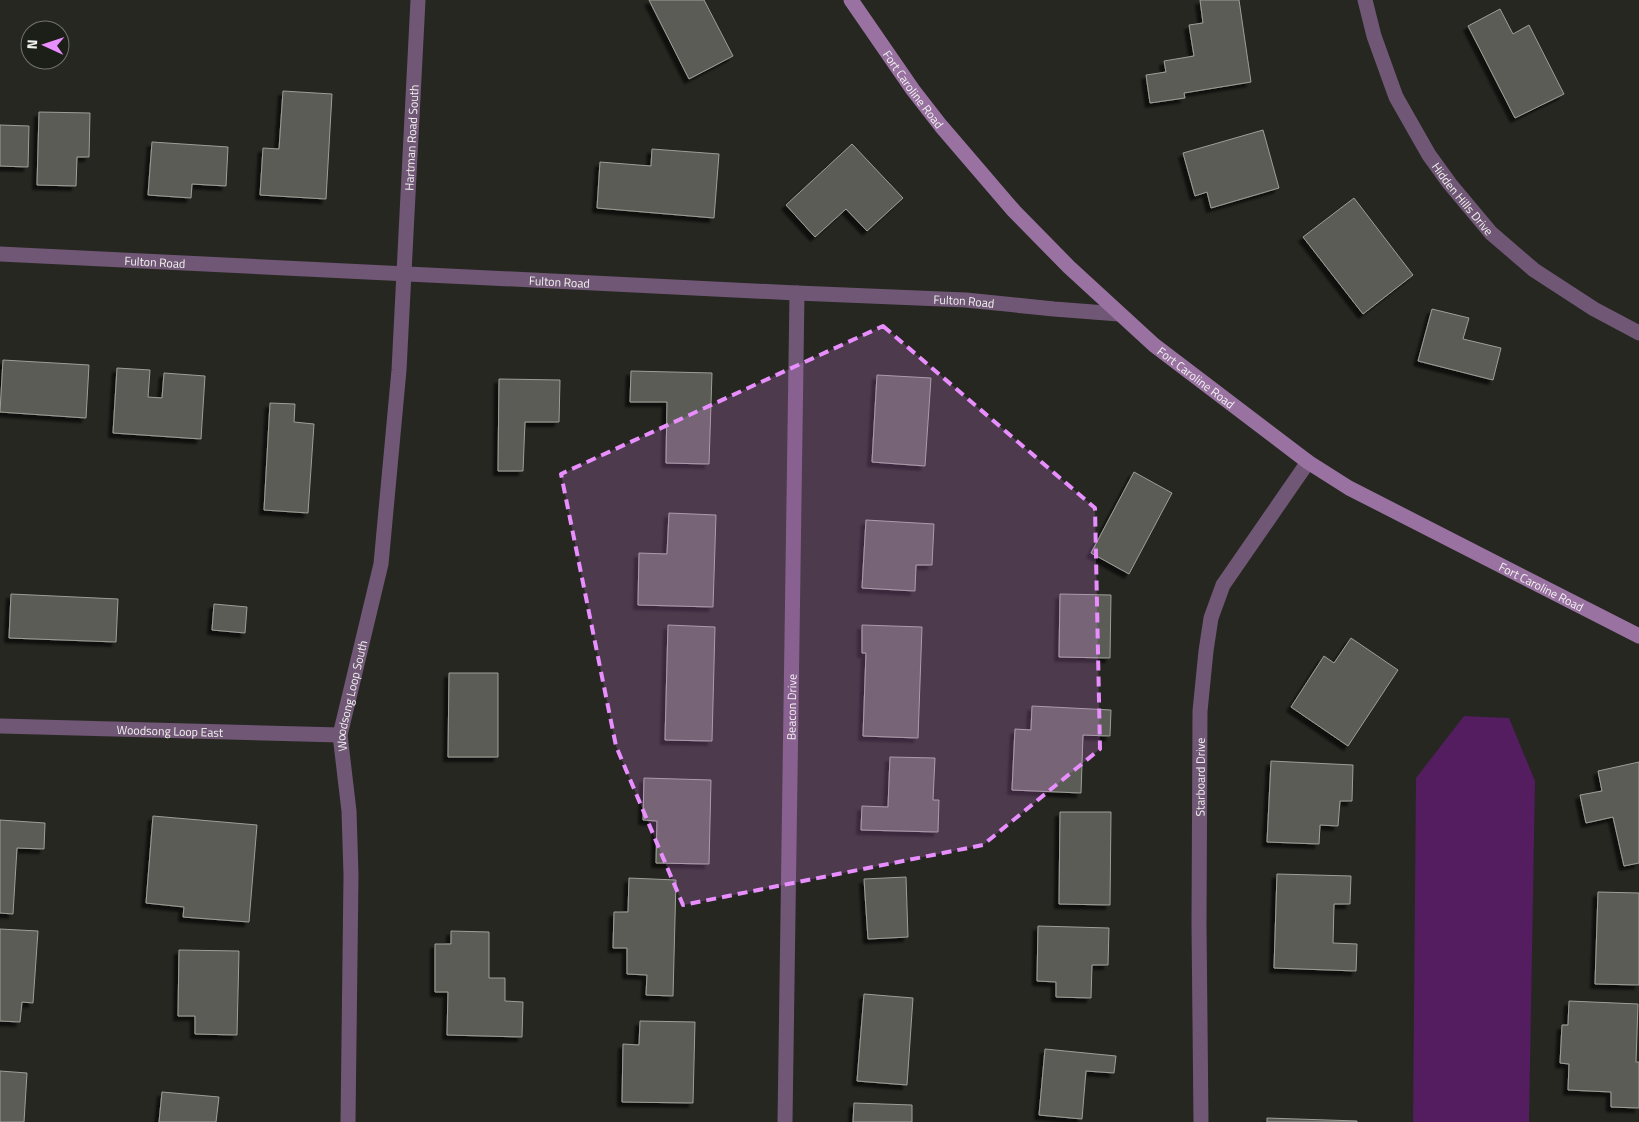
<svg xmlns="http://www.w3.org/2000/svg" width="1639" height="1122" viewBox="0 0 1639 1122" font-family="'Titillium Web',sans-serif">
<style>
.water{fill:#531d5f}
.building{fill:#5a5c55;stroke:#9d9f97;filter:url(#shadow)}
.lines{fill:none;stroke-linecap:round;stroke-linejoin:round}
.street{stroke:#705775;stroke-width:15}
.secondary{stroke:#9972a2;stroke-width:15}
.marked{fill:#e98efe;fill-opacity:0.2;stroke:#e98efe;stroke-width:4;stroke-dasharray:10 6;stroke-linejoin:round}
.labels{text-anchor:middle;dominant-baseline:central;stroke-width:4;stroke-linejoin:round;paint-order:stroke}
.street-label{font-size:12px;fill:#f2f3ef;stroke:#1c1e18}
</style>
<defs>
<filter id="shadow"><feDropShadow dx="-4.5" dy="4.5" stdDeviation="1" flood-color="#0009"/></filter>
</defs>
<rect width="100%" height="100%" fill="#262721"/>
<polygon class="water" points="1464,716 1509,718 1535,781 1529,1122 1413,1122 1416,778"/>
<g class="building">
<polygon points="649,0 704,0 733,56 689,79"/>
<polygon points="1200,0 1239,0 1251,82 1184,93 1185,98 1150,103 1146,75 1166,72 1164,61 1194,56 1189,25 1203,23"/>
<polygon points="1500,9 1513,34 1529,25 1564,94 1515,118 1468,26"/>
<polygon points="283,91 332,94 326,199 260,195 263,148 279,149"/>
<polygon points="39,112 90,113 89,157 77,157 76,186 37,185"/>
<polygon points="0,125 29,126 28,167 0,166"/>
<polygon points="1263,130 1279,188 1211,208 1207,192 1195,196 1183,153"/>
<polygon points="152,142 228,147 226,186 192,184 191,198 148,195"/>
<polygon points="852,144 903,198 867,231 846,209 815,237 786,205"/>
<polygon points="652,149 719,154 714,218 597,208 600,162 651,166"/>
<polygon points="1354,198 1413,275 1363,314 1303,237"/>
<polygon points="1432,309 1469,318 1463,339 1501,348 1493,380 1418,361"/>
<polygon points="3,360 89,365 86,418 0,412"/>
<polygon points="117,368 150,370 148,397 162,398 164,373 205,376 201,439 113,433"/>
<polygon points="631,371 712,373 709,464 666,463 667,402 630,402"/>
<polygon points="877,375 931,378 925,466 872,462"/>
<polygon points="499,379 560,380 559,422 525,422 523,471 498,471"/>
<polygon points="270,403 295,404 294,422 314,424 308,513 264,510"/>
<polygon points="1134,472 1172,493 1129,574 1091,553"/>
<polygon points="669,513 716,515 713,607 638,605 639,553 667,554"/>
<polygon points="866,520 934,524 932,565 916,565 915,591 862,588"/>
<polygon points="11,594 118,599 116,642 9,638"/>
<polygon points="1060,594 1111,595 1110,658 1059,657"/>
<polygon points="214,604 247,607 245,633 212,630"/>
<polygon points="668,625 715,627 712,741 665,740"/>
<polygon points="862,625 922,627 918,738 863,736 866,653 862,653"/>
<polygon points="1351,638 1398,670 1348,746 1291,707 1324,656 1334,663"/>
<polygon points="449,673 498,673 498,757 448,757"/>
<polygon points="1032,706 1111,710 1110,736 1083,735 1081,793 1012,790 1015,729 1031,730"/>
<polygon points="890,757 935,758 933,800 939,800 938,832 861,830 862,806 888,807"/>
<polygon points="1271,761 1353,765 1352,801 1340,801 1338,826 1320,825 1319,844 1267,842"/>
<polygon points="1639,762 1639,863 1624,866 1613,817 1586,823 1580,795 1602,791 1598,771"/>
<polygon points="644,778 711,780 709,864 656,863 657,821 643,820"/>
<polygon points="1060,812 1111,812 1110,905 1059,904"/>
<polygon points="153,816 257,825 249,922 183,917 184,907 146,903"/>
<polygon points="0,820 45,823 44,849 17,848 13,914 0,913"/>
<polygon points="1277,874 1351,876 1350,904 1334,904 1333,943 1357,944 1356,971 1274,968"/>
<polygon points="906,877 908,937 868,939 864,879"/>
<polygon points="629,878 676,880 673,996 646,995 647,975 627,974 627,948 613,948 614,912 628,912"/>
<polygon points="1598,892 1639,893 1639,985 1595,984"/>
<polygon points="1038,926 1109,928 1108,965 1092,965 1091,998 1056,997 1056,982 1037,981"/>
<polygon points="0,929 38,931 33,1003 22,1002 20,1022 0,1021"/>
<polygon points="451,931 489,932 489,978 505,978 505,1001 523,1002 522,1037 447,1035 448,992 435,992 435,944 451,944"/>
<polygon points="179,950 239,951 237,1035 195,1034 195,1016 178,1016"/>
<polygon points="864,994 913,998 907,1085 857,1081"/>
<polygon points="1569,1001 1638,1004 1636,1062 1639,1062 1639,1108 1611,1107 1611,1092 1568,1090 1569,1064 1560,1063 1562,1025 1568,1025"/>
<polygon points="640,1021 695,1022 693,1103 622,1102 623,1044 639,1045"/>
<polygon points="1045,1049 1116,1056 1114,1073 1086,1071 1082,1119 1039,1115"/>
<polygon points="0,1071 27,1073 24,1122 0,1122"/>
<polygon points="162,1092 219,1097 216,1122 159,1122"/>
<polygon points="854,1103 912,1105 912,1122 853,1122"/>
<polygon points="1267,1118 1357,1121 1357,1122 1267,1122"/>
</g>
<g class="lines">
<g class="street">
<path id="s1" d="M1365 0 1374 36 1396 97 1429 155 1450 184 1491 233 1534 270 1594 309 1639 333"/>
<path id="s2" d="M0 254 797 293 966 300 1054 309 1119 314"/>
<path id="s3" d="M0 726 340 735"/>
<path id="s4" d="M348 1122 351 875 349 811 340 735 381 564 399 370 418 0"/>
<path id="s5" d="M785 1122 797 293"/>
<path id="s6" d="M1201 1122 1199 924 1200 711 1206 651 1211 618 1223 585 1308 462"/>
</g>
<path class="secondary" id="s7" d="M851 0 913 90 941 126 1014 211 1069 267 1154 345 1308 462 1349 488 1639 636"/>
</g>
<path class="marked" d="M883 326 1095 508 1100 749 983 845 683 905 616 746 561 474Z"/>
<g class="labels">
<g class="street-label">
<text stroke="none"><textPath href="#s7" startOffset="109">Fort Caroline Road</textPath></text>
<text stroke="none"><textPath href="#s4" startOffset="991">Hartman Road South</textPath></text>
<text stroke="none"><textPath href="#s1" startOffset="224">Hidden Hills Drive</textPath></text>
<text stroke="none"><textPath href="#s2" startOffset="155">Fulton Road</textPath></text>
<text stroke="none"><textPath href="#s2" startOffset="560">Fulton Road</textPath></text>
<text stroke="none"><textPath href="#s2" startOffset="965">Fulton Road</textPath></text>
<text stroke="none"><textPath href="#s7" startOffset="514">Fort Caroline Road</textPath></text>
<text stroke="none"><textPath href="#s7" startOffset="919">Fort Caroline Road</textPath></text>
<text stroke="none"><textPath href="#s4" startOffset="428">Woodsong Loop South</textPath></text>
<text stroke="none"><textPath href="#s5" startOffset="415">Beacon Drive</textPath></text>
<text stroke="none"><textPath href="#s3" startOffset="170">Woodsong Loop East</textPath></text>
<text stroke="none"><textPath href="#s6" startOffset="345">Starboard Drive</textPath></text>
</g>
</g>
<g transform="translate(45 45) rotate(273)"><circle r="24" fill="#1c1e18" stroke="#72736e"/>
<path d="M0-4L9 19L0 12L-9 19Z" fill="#e98efe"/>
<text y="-8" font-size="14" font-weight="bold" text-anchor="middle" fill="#f2f3ef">N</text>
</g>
</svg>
